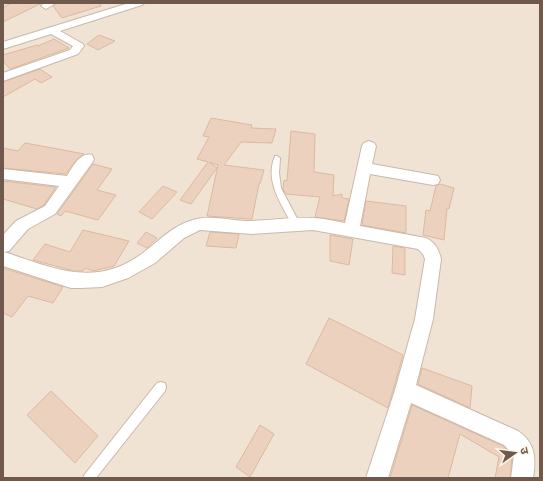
<svg xmlns="http://www.w3.org/2000/svg" width="543" height="481" viewBox="0 0 543 481" font-family="'DM Sans','Noto Sans Devanagari',sans-serif">
<style>
.residential{fill:#f0e3d3}
.building{fill:#ecd1be;stroke:#ddb9a0}
.lines{fill:none;stroke-linecap:round;stroke-linejoin:round}
.service-casing{stroke:#c9b9ab;stroke-width:2}
.minor-casing{stroke:#c9b9ab;stroke-width:2}
.service{fill:#fff;fill-rule:evenodd}
.minor{fill:#fff;fill-rule:evenodd}
</style>
<rect width="100%" height="100%" fill="#f9f1e3"/>
<rect class="residential" x="3" y="3" width="537" height="475"/>
<g class="building">
<polygon points="12,3 42,3 3,22 3,7"/>
<polygon points="57,3 100,3 101,6 62,18 53,6"/>
<polygon points="99,35 115,41 98,50 87,44"/>
<polygon points="54,39 69,48 10,69 3,61 3,55 37,45 38,46"/>
<polygon points="40,69 52,77 41,83 35,79 3,97 3,82"/>
<polygon points="211,118 252,125 251,128 276,129 272,143 241,142 224,165 264,170 260,184 259,184 252,219 207,216 218,165 209,162 217,168 191,204 180,200 208,162 197,159 209,137 203,136"/>
<polygon points="291,131 315,134 314,172 334,175 333,196 342,194 342,198 349,199 344,221 315,217 320,197 286,194 283,189 284,180 287,181"/>
<polygon points="25,143 58,149 84,154 76,160 66,174 3,168 3,148 18,151"/>
<polygon points="93,164 112,169 97,190 116,195 98,220 65,211 61,216 57,214"/>
<polygon points="3,181 56,187 44,205 37,209 3,199"/>
<polygon points="440,184 454,188 449,209 447,208 444,240 423,235 426,210 430,211 436,186"/>
<polygon points="163,186 177,192 152,219 139,212"/>
<polygon points="366,201 406,206 406,233 362,225"/>
<polygon points="83,230 129,241 114,266 93,271 85,268 83,271 74,271 33,260 45,244 70,252"/>
<polygon points="146,232 157,238 147,248 137,243"/>
<polygon points="210,232 239,234 236,248 206,246"/>
<polygon points="330,235 353,239 349,265 330,261"/>
<polygon points="393,246 405,248 405,275 392,273"/>
<polygon points="3,268 63,287 53,303 28,296 12,317 3,313"/>
<polygon points="329,318 403,355 388,408 306,364"/>
<polygon points="422,368 472,386 470,408 418,384"/>
<polygon points="51,391 98,436 75,463 27,415"/>
<polygon points="412,405 503,446 512,456 510,478 495,478 499,457 460,434 448,478 390,478"/>
<polygon points="260,425 274,434 250,477 236,467"/>
</g>
<g class="lines">
<defs>
<g id="service">
<path d="M275 156H277L280 158 279 173 281 188 300 224 299 226H293C282 205 264 181 275 156Z"/>
<polygon points="161,382 165,383 166,387 165,391 96,478 83,478 85,474 157,383"/>
</g>
<g id="minor">
<polygon points="44,3 56,3 46,9 41,6"/>
<polygon points="129,3 144,3 142,5 60,31 83,44 84,46 78,54 3,81 3,73 70,50 73,46 51,34 3,49 3,42"/>
<path d="M369 141 374 143 376 146 372 164 433 175 438 176 440 180 438 184 433 185 370 174 360 226 426 238C435 242 439 250 441 259L433 319 416 385 518 431C536 443 536 459 533 478H511L514 455 504 445 411 403 388 478H366L395 390 415 319 425 259 423 254 418 249 313 230 252 234 200 230 184 238 155 263 128 278 102 287 81 288H71L3 266V235L16 221 45 206 59 186 3 179V169L67 176C73 167 80 152 92 155L94 159 92 163 55 214 28 229 9 251 4 252C54 268 95 289 143 253 160 240 172 226 193 220 209 215 228 220 245 221 267 221 290 217 312 218 323 218 334 221 345 223L362 146 364 143Z"/>
</g>
</defs>
<use href="#service" class="service-casing"/>
<use href="#minor" class="minor-casing"/>
<use href="#service" class="service"/>
<use href="#minor" class="minor"/>
</g>
<rect width="543" height="481" fill="none" stroke="#6f594c" stroke-width="8"/>
<g transform="translate(515 453) rotate(76)" stroke="#fdf5e9" stroke-width="3" paint-order="stroke">
<path d="M0-3L7 15L0 10L-7 15Z" fill="#6f594c"/>
<text y="-6" font-size="11" font-weight="bold" text-anchor="middle" fill="#6f594c">उ</text>
</g>
</svg>
